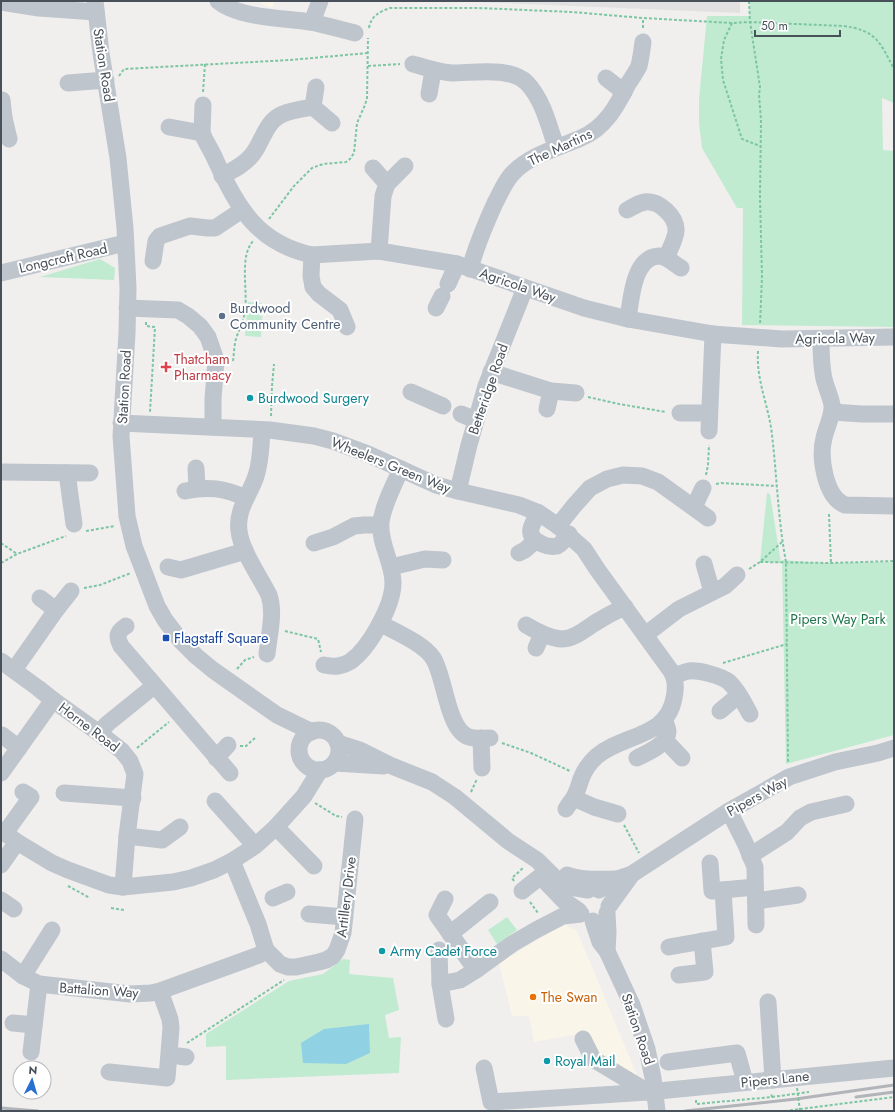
<svg xmlns="http://www.w3.org/2000/svg" width="895" height="1112" viewBox="0 0 895 1112" font-family="Jost,sans-serif">
<style>
.commercial{fill:#faf5e9}
.education{fill:#e2e0e0}
.green{fill:#c0ebd1}
.water{fill:#91d1e4}
.lines{fill:none;stroke-linecap:round;stroke-linejoin:round}
.path{stroke:#7cc6a2;stroke-width:2;stroke-dasharray:3 2;stroke-linecap:butt}
.minor{stroke:#bec5cc;stroke-width:17}
.rail{stroke:#b1b4b8;stroke-width:3}
.path-bridge{stroke:#7cc6a2;stroke-width:2;stroke-dasharray:3 2;stroke-linecap:butt}
.service-dot{fill:#5c6f8a;stroke:#fff;stroke-width:1.5}
.health-dot{fill:#e0444e;stroke:#fff;stroke-width:1.5}
.culture-dot{fill:#0f9aa8;stroke:#fff;stroke-width:1.5}
.transit-dot{fill:#1a4fb4;stroke:#fff;stroke-width:1.5}
.food-dot{fill:#e8710a;stroke:#fff;stroke-width:1.5}
.labels{text-anchor:middle;dominant-baseline:central;stroke-width:4;stroke-linejoin:round;paint-order:stroke}
.street-label{font-size:14px;fill:#48515a;stroke:#fff}
.service-label{font-size:14px;fill:#4e5e75;stroke:#fff;text-anchor:start}
.health-label{font-size:14px;fill:#be3a42;stroke:#fff;text-anchor:start}
.culture-label{font-size:14px;fill:#0d838f;stroke:#fff;text-anchor:start}
.park-label{font-size:14px;fill:#1f754b;stroke:#fff}
.transit-label{font-size:14px;fill:#164399;stroke:#fff;text-anchor:start}
.food-label{font-size:14px;fill:#c56008;stroke:#fff;text-anchor:start}
</style>
<rect width="100%" height="100%" fill="#f1eeee"/>
<g class="commercial">
<polygon points="260,1 275,1 272,8 261,3"/>
<polygon points="564,924 577,931 638,1078 619,1080 579,1034 534,1042 529,1016 512,1016 499,963"/>
</g>
<polygon class="education" points="455,1 740,1 740,13"/>
<g class="green">
<polygon points="750,1 894,1 894,103 882,98 883,150 894,151 894,327 742,325 743,208 737,208 702,148 699,123 699,99 707,16 749,16"/>
<polygon points="100,259 115,268 114,280 40,277"/>
<polygon points="248,302 263,303 261,337 245,336"/>
<polygon points="767,493 770,494 781,563 760,562"/>
<polygon points="782,560 825,563 894,562 894,735 786,764"/>
<polygon points="507,917 517,930 497,944 488,930"/>
<polygon points="343,959 350,960 349,974 393,978 399,1010 385,1015 389,1038 401,1037 399,1073 226,1080 226,1046 206,1047 206,1034 289,981 323,974"/>
</g>
<polygon class="water" points="369,1024 370,1053 346,1064 303,1063 301,1043 324,1029"/>
<g class="lines">
<g class="path">
<polyline points="749,1 750,22 760,87 759,95 761,120 760,198 762,276 760,325"/>
<polyline points="732,23 724,40 721,59 723,80 742,139 760,146"/>
<path d="M369 28C371 16 379 12 390 8H479L572 12 643 18 732 23 750 22 843 26C876 30 880 42 894 69"/>
<polyline points="643,28 643,19"/>
<polyline points="368,66 400,64"/>
<polyline points="119,76 124,69 290,60 368,53"/>
<polyline points="203,92 205,64"/>
<polyline points="269,219 294,186 312,168 323,164 346,162 350,159 354,153 357,123 365,105 367,98 368,38"/>
<polyline points="146,322 146,326 155,327 150,412"/>
<path d="M758 351C756 381 769 406 772 435 777 477 778 520 786 562L788 762"/>
<path d="M233 361C234 354 234 346 236 339 239 329 244 321 245 310 248 290 239 257 253 241"/>
<polyline points="588,397 619,404 666,412"/>
<polyline points="271,416 272,386 274,364"/>
<polyline points="706,475 708,465 709,445"/>
<polyline points="716,484 721,483 777,486"/>
<polyline points="829,514 831,563"/>
<polyline points="86,531 115,526"/>
<polyline points="782,542 760,562 831,563 894,561"/>
<polyline points="1,543 17,554"/>
<polyline points="1,563 17,554 66,536"/>
<polyline points="749,569 760,562"/>
<polyline points="84,588 100,585 131,573"/>
<polyline points="285,631 318,639 321,652"/>
<polyline points="723,663 787,644"/>
<polyline points="237,669 245,660 254,657"/>
<polyline points="502,743 531,753 570,771"/>
<polyline points="240,746 246,746 255,738"/>
<polyline points="137,748 169,722"/>
<polyline points="471,792 477,779"/>
<polyline points="315,803 336,816 342,817"/>
<polyline points="624,825 639,853"/>
<polyline points="514,881 512,878 524,867"/>
<polyline points="68,886 90,898"/>
<polyline points="530,902 538,913"/>
<polyline points="111,908 124,910"/>
<polyline points="187,1043 284,980"/>
<polyline points="772,1097 809,1092"/>
<polyline points="696,1100 696,1104 772,1097 771,1093"/>
<polyline points="785,1111 894,1097"/>
</g>
<g class="minor">
<polyline points="95,1 101,53 118,158 125,228 128,288 127,333 121,436 127,516 134,546 157,606 165,620 181,641 196,656 213,670 277,715 312,732"/>
<path d="M218 1C238 18 284 18 310 22 325 25 340 29 355 33"/>
<polyline points="1,2 39,8 96,12"/>
<polyline points="312,22 320,1"/>
<path d="M413 64C426 68 438 72 452 73 473 73 510 66 527 83 543 100 549 126 556 147"/>
<polyline points="606,78 624,92"/>
<polyline points="68,83 106,80"/>
<polyline points="429,94 433,71"/>
<polyline points="313,107 316,87"/>
<polyline points="1,118 4,118 2,100"/>
<polyline points="4,118 9,139"/>
<polyline points="169,127 202,133 203,105"/>
<path d="M202 133C206 143 212 151 216 161 238 208 257 243 312 255L379 251 457 264 584 308 628 319 713 334 782 339 894 337"/>
<polyline points="373,168 387,184"/>
<path d="M222 176C233 170 244 165 252 155 263 142 265 121 283 114 292 110 303 109 313 107L332 123"/>
<path d="M627 210C633 207 638 203 645 202 659 200 677 217 676 231 676 238 669 251 666 258"/>
<polyline points="379,251 383,196 387,184 405,166"/>
<polyline points="312,255 311,276 313,287 319,294 340,310 347,327"/>
<polyline points="153,261 156,241 160,236 190,226 208,228 215,228 242,210"/>
<path d="M470 269C476 246 485 225 495 203 500 194 504 183 512 174 529 155 558 148 581 138 605 128 617 106 628 84 632 78 636 72 639 66 641 58 642 49 643 42"/>
<polyline points="1,273 125,243"/>
<polyline points="448,284 457,264"/>
<polyline points="127,308 178,310 188,316 200,326 208,337 216,360 213,399 213,427"/>
<polyline points="436,308 442,296"/>
<path d="M628 319C631 300 633 257 659 256 667 256 674 264 681 268"/>
<path d="M821 339C821 350 821 361 823 373 824 384 830 394 832 405 833 416 826 428 824 438 819 457 825 497 845 505L894 506"/>
<polyline points="491,372 551,391 576,393"/>
<polyline points="411,392 443,406"/>
<polyline points="547,409 551,391"/>
<polyline points="832,412 862,414 894,414"/>
<polyline points="680,413 709,413"/>
<polyline points="461,414 476,420"/>
<path d="M121 423 270 430 314 436 333 441 368 454 436 485 458 491 519 505 539 513 558 526 584 549 597 569 671 671C676 679 676 689 674 698 667 738 623 734 597 756 590 762 584 771 581 779 579 785 577 793 573 799 571 802 568 805 566 809"/>
<path d="M262 430C261 445 261 461 256 476 250 495 236 509 239 531 241 550 260 577 269 595 275 613 269 635 267 654"/>
<polyline points="709,431 713,334"/>
<polyline points="196,468 197,488"/>
<polyline points="1,472 90,473"/>
<polyline points="67,473 74,524"/>
<path d="M185 491C208 486 224 488 246 498"/>
<polyline points="458,491 469,445 486,386 525,288"/>
<polyline points="694,507 703,488"/>
<path d="M539 513C531 525 524 536 542 544 546 546 552 547 557 546 562 544 565 538 569 534"/>
<polyline points="558,526 573,507 590,488 607,479 623,475 642,476 658,482 708,518"/>
<polyline points="314,543 333,537 354,526 364,525 380,525"/>
<polyline points="519,553 525,550 535,541"/>
<polyline points="704,564 712,592"/>
<polyline points="168,567 181,570 245,551"/>
<polyline points="391,567 425,559 443,560"/>
<polyline points="40,598 56,610"/>
<path d="M380 623C395 632 423 643 433 658 445 676 447 730 469 737 475 739 483 738 490 738"/>
<path d="M526 625C536 631 549 638 561 639 576 639 587 627 600 620 608 615 616 611 625 607"/>
<path d="M126 626C117 632 116 636 121 646L230 773"/>
<polyline points="645,635 679,609 725,586 737,575"/>
<polyline points="536,648 542,634"/>
<polyline points="1,661 38,688 53,700 99,733 122,751 130,761 135,774 127,836 123,887"/>
<path d="M324 665C334 667 342 667 351 661 369 648 393 606 393 583 393 562 379 544 381 523 382 508 394 484 401 469"/>
<polyline points="14,670 56,610 71,591"/>
<path d="M674 676C679 674 684 672 689 671 699 670 722 676 729 682 738 690 744 703 750 714"/>
<polyline points="720,711 739,695"/>
<circle cx="319" cy="750" r="20"/>
<polyline points="99,733 107,724 154,686"/>
<polyline points="2,735 19,748"/>
<polyline points="481,738 482,768"/>
<polyline points="665,740 682,758"/>
<polyline points="338,743 360,750 392,766 432,782 455,797 508,841 537,860 556,879 570,887 588,890"/>
<polyline points="216,758 228,745"/>
<path d="M637 758C647 753 667 745 668 732 668 728 666 724 664 720"/>
<polyline points="335,763 384,766"/>
<polyline points="1,773 53,700"/>
<polyline points="64,793 133,798"/>
<polyline points="574,798 594,807 618,814"/>
<polyline points="215,801 249,839"/>
<polyline points="729,811 746,845 755,867 756,925"/>
<polyline points="276,827 314,866"/>
<polyline points="1,830 17,842 52,863 68,870 109,885 123,887 173,882 191,878 214,870 232,861 255,846 276,827 304,796 320,770"/>
<polyline points="5,833 31,797 23,792"/>
<polyline points="127,836 162,840 180,827"/>
<polyline points="750,856 787,832 800,818 811,812 846,804"/>
<polyline points="232,861 258,924 266,950 280,964 288,967 296,967 319,962 326,960 333,956 337,950 343,933 355,819"/>
<polyline points="710,863 712,891 755,887"/>
<polyline points="1,865 17,842"/>
<path d="M567 875C583 881 601 879 617 879"/>
<polyline points="542,878 563,900 579,911"/>
<polyline points="599,890 617,879 632,874 729,811 789,777 835,762 878,753 894,748"/>
<polyline points="522,891 541,876"/>
<polyline points="273,898 287,892"/>
<polyline points="445,899 437,915 476,970 512,944 536,930 563,916 581,914"/>
<polyline points="1,900 14,909"/>
<polyline points="756,901 798,895"/>
<polyline points="609,906 632,874"/>
<polyline points="607,913 608,933 607,951 632,1005 647,1049 653,1078 657,1111"/>
<polyline points="309,914 345,917"/>
<polyline points="593,921 600,942 607,951"/>
<polyline points="450,934 490,902"/>
<polyline points="669,947 726,937 723,890"/>
<polyline points="439,950 440,984 446,1019"/>
<polyline points="1,959 23,976 39,984 130,994 151,993 160,991 259,955 266,950"/>
<polyline points="679,975 705,972 702,941"/>
<polyline points="23,976 52,930"/>
<polyline points="440,984 460,980 476,970"/>
<polyline points="768,1002 773,1080"/>
<polyline points="13,1023 34,1025"/>
<polyline points="583,1039 593,1059 648,1092"/>
<polyline points="31,1052 39,984"/>
<polyline points="170,1055 186,1057"/>
<polyline points="668,1062 737,1053 745,1082"/>
<polyline points="484,1068 491,1102 648,1092 894,1068"/>
<polyline points="109,1072 167,1078 171,1028 170,1019 160,991"/>
</g>
<g class="rail">
<polyline points="856,1097 894,1092"/>
<polyline points="1,1108 38,1111"/>
<polyline points="685,1111 796,1099 894,1085"/>
</g>
<polyline class="path-bridge" points="797,1088 800,1111"/>
</g>
<circle class="service-dot" cx="222" cy="316" r="4"/>
<path class="health-dot" d="M164 361h4v4h4v4h-4v4h-4v-4h-4v-4h4z"/>
<g class="culture-dot">
<circle cx="250" cy="398" r="4"/>
<circle cx="382" cy="951" r="4"/>
<circle cx="547" cy="1061" r="4"/>
</g>
<rect class="transit-dot" x="162" y="634" width="8" height="8" rx="2"/>
<circle class="food-dot" cx="533" cy="997" r="4"/>
<g class="labels">
<g class="street-label">
<text transform="translate(104 65) rotate(81)">Station Road</text>
<text transform="translate(560 147) rotate(-25)">The Martins</text>
<text transform="translate(63 258) rotate(-13)">Longcroft Road</text>
<text transform="translate(518 285) rotate(19)">Agricola Way</text>
<text transform="translate(835 338) rotate(-1)">Agricola Way</text>
<text transform="translate(124 387) rotate(-87)">Station Road</text>
<text transform="translate(488 389) rotate(-71)">Betteridge Road</text>
<text transform="translate(391 465) rotate(22)">Wheelers Green Way</text>
<text transform="translate(89 727) rotate(37)">Horne Road</text>
<text transform="translate(757 796) rotate(-29)">Pipers Way</text>
<text transform="translate(346 897) rotate(-83)">Artillery Drive</text>
<text transform="translate(99 990) rotate(4)">Battalion Way</text>
<text transform="translate(638 1029) rotate(71)">Station Road</text>
<text transform="translate(775 1079) rotate(-6)">Pipers Lane</text>
</g>
<g class="service-label">
<text x="230" y="308">Burdwood<tspan x="230" dy="16">Community Centre</tspan></text>
</g>
<g class="health-label">
<text x="174" y="359">Thatcham<tspan x="174" dy="16">Pharmacy</tspan></text>
</g>
<g class="culture-label">
<text x="258" y="398">Burdwood Surgery</text>
<text x="390" y="951">Army Cadet Force</text>
<text x="555" y="1061">Royal Mail</text>
</g>
<g class="park-label">
<text x="838" y="619">Pipers Way Park</text>
</g>
<g class="transit-label">
<text x="174" y="638">Flagstaff Square</text>
</g>
<g class="food-label">
<text x="541" y="997">The Swan</text>
</g>
</g>
<rect width="895" height="1112" fill="none" stroke="#48515a" stroke-width="4"/>
<g transform="translate(32 1080) rotate(5)"><circle r="19" fill="#ffffff" stroke="#b6b9bd"/>
<path d="M0-3L7 15L0 10L-7 15Z" fill="#296fd0"/>
<text y="-6" font-size="11" font-weight="bold" text-anchor="middle" fill="#48515a">N</text>
</g>
<path d="M755 30v6h85v-6" fill="none" stroke="#48515a" stroke-width="2"/>
<text x="761" y="30" font-size="12" fill="#48515a" stroke="#ffffff" stroke-width="3" paint-order="stroke">50 m</text>
</svg>
